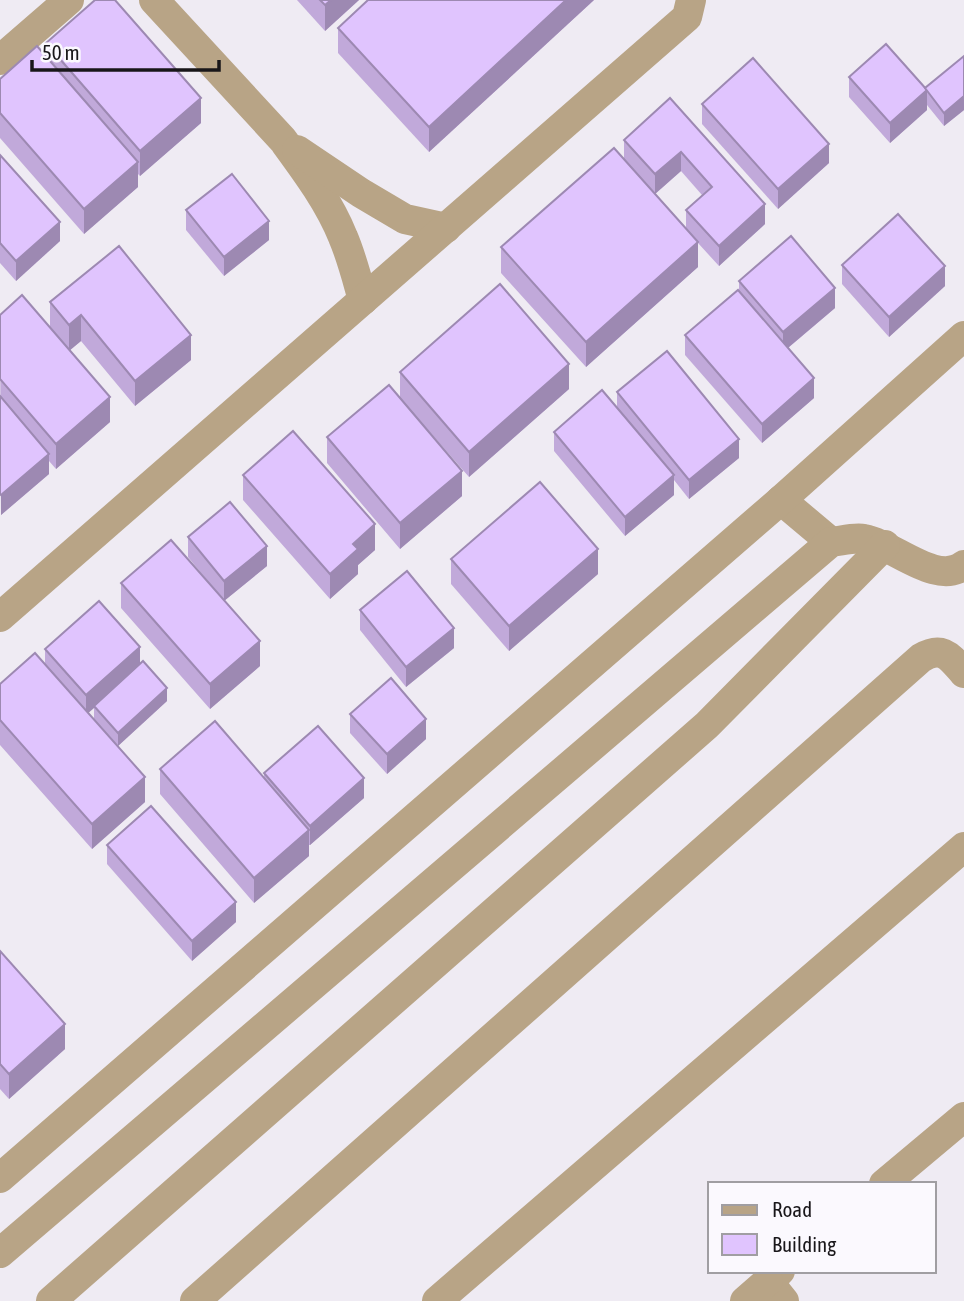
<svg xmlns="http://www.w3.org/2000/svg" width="964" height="1301" viewBox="0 0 964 1301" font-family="'Asap Condensed',sans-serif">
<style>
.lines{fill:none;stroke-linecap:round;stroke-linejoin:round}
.minor{stroke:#b8a486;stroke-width:30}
.wall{fill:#c1a9da;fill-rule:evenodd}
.shaded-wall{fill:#9d89b2}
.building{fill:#e0c4fe;stroke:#9d89b2;stroke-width:2}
</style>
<rect width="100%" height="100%" fill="#efebf3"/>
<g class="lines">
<g class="minor">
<path d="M154 0 283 140C305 170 329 202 343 237 352 258 357 279 363 300"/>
<polyline points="0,60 69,0"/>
<polyline points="297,150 361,193 405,219 446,228"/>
<polyline points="781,500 831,542"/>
<polyline points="0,617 687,17 691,0"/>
<polyline points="0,1178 781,500 964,336"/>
<polyline points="884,1184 964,1117"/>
<path d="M0 1253 831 542C841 541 854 537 864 539 893 544 937 587 964 565"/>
<polyline points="780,1271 768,1281 784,1301"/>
<polyline points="51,1301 707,725 885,545"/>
<path d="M195 1301 921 658C943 645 950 657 964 673"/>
<polyline points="437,1301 964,847"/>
<polyline points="745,1301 768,1281"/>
</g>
</g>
<g class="wall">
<polygon points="297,0 359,0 325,31"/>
<polygon points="594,0 429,152 338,53 338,28"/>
<polygon points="46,43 201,123 140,176 138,174 138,187 84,234 0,138 0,79 46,57"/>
<polygon points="964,56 964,110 944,126 927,105 927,110 890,143 849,97 849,77 925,88"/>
<path d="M670 98 765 224 719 266 698 243V267L586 367 501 273V247L624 159V140ZM681 171 702 195 686 210V229L655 194Z"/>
<polygon points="702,104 829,163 778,209 702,124"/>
<polygon points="0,155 60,241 16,281 0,263"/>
<polygon points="186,210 269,240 224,276 186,230"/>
<polygon points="842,265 945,286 889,337 842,284"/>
<polygon points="739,281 835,308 788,348 814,398 762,443 685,355 685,335 739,291"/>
<polygon points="50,302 191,360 135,406 81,341 70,350 110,422 56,469 49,461 49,474 1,515 0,315 61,340 50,327"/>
<polygon points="400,372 569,389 469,477 428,430 462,496 400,549 327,463 327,437 400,397"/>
<polygon points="617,392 739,458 689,499 674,480 674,495 625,536 554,451 554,432 617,408"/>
<polygon points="243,475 375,550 358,565 358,574 330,599 243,500"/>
<polygon points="188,537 267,566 224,601 260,666 210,709 121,608 121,583 219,595 188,557"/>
<polygon points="451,559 598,574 509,651 451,584"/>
<polygon points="360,610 454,648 406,687 360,630"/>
<path d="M45 649 140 664 167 701 118 746 145 802 92 849 0 745V684L45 664ZM94 708V719L88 713Z"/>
<polygon points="350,714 426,739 387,774 350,733"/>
<polygon points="160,769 264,778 264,773 364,798 310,845 309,845 309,856 254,903 160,794"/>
<polygon points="107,845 236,922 192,961 107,864"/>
<polygon points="0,951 65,1049 9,1099 0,1089"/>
</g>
<g class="shaded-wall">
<polygon points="331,0 359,0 325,31 325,5"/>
<polygon points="566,0 594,0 429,152 429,127"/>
<polygon points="927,90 927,110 890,143 890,123"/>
<polygon points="964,96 964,110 944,126 944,113"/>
<polygon points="201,98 201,123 140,176 140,151"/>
<polygon points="829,144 829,163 778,209 778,189"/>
<polygon points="681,152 681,171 655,194 655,174"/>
<polygon points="138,162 138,187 84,234 84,209"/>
<polygon points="765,204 765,224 719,266 719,246"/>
<polygon points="269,221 269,240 224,276 224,257"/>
<polygon points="60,222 60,241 16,281 16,261"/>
<polygon points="698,242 698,267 586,367 586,342"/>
<polygon points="945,266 945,286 889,337 889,317"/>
<polygon points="835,288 835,308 783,352 783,332"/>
<polygon points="81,315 81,341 69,351 69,325"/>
<polygon points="191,335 191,360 135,406 135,381"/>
<polygon points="569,364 569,389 469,477 469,452"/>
<polygon points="814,378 814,398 762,443 762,424"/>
<polygon points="110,397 110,422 56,469 56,444"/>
<polygon points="739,439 739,458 689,499 689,480"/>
<polygon points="49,454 49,474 1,515 1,495"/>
<polygon points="462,471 462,496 400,549 400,523"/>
<polygon points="674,475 674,495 625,536 625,517"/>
<polygon points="375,524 375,550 358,565 358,574 330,599 330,574 353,544"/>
<polygon points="267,546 267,566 224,601 224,581"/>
<polygon points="598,549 598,574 509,651 509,626"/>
<polygon points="454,628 454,648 406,687 406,667"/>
<polygon points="260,641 260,666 210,709 210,684"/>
<polygon points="140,647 140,667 86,715 86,695"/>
<polygon points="167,688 167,701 118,746 118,733"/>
<polygon points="426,719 426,739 387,774 387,754"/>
<polygon points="145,777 145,802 92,849 92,824"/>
<polygon points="364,778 364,798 310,845 310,826"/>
<polygon points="309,830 309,856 254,903 254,878"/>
<polygon points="236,902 236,922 192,961 192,941"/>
<polygon points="65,1024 65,1049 9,1099 9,1074"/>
</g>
<g class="building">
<polygon points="95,0 115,0 201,98 140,151 46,43"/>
<polygon points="320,0 331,0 325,5"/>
<polygon points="368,0 566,0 429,127 338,28"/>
<polygon points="886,44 927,90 890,123 849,77"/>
<polygon points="37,46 138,162 84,209 0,113 0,79"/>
<polygon points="964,56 964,96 944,113 925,88"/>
<polygon points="753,58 829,144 778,189 702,104"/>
<polygon points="670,98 765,204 719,246 686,210 712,187 681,152 655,174 624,140"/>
<polygon points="614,148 698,242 586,342 501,247"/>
<polygon points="0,155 60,222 16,261 0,243"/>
<polygon points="232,174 269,221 224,257 186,210"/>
<polygon points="898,214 945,266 889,317 842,265"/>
<polygon points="791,236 835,288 783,332 739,281"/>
<polygon points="119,246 191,335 135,381 81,315 69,325 50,302"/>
<polygon points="500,284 569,364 469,452 400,372"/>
<polygon points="738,290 814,378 762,424 685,335"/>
<polygon points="22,295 110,397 56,444 0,379 0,315"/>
<polygon points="667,351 739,439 689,480 617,392"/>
<polygon points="389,385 462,471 400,523 327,437"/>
<polygon points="602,390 674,475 625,517 554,432"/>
<polygon points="0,396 49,454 1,495 0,494"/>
<polygon points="293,431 375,524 353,544 358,549 330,574 243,475"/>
<polygon points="540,482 598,549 509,626 451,559"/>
<polygon points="230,502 267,546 224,581 188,537"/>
<polygon points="171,540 260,641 210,684 121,583"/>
<polygon points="407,571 454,628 406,667 360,610"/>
<polygon points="99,601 140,647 86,695 45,649"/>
<polygon points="35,653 145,777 92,824 0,720 0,684"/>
<polygon points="143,661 167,688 118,733 94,706"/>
<polygon points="391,678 426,719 387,754 350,714"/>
<polygon points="215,721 309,830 254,878 160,769"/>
<polygon points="318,726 364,778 310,826 264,773"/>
<polygon points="151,806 236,902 192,941 107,845"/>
<polygon points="0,951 65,1024 9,1074 0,1064"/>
</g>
<rect x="708" y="1182" width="228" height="91" fill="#fbf9fe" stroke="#a09ea2" stroke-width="2"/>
<rect x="722" y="1205" width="35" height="10" fill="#b8a486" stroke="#a09ea2" stroke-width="2"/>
<text x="772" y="1217" font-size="21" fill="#181619">Road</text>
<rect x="722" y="1234" width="35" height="21" fill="#e0c4fe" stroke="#a09ea2" stroke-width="2"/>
<text x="772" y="1252" font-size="21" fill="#181619">Building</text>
<path d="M32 60v10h187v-10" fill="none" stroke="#181619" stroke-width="3.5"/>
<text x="42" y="60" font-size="21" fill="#181619" stroke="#fbf9fe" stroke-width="5" paint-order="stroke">50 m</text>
</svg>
